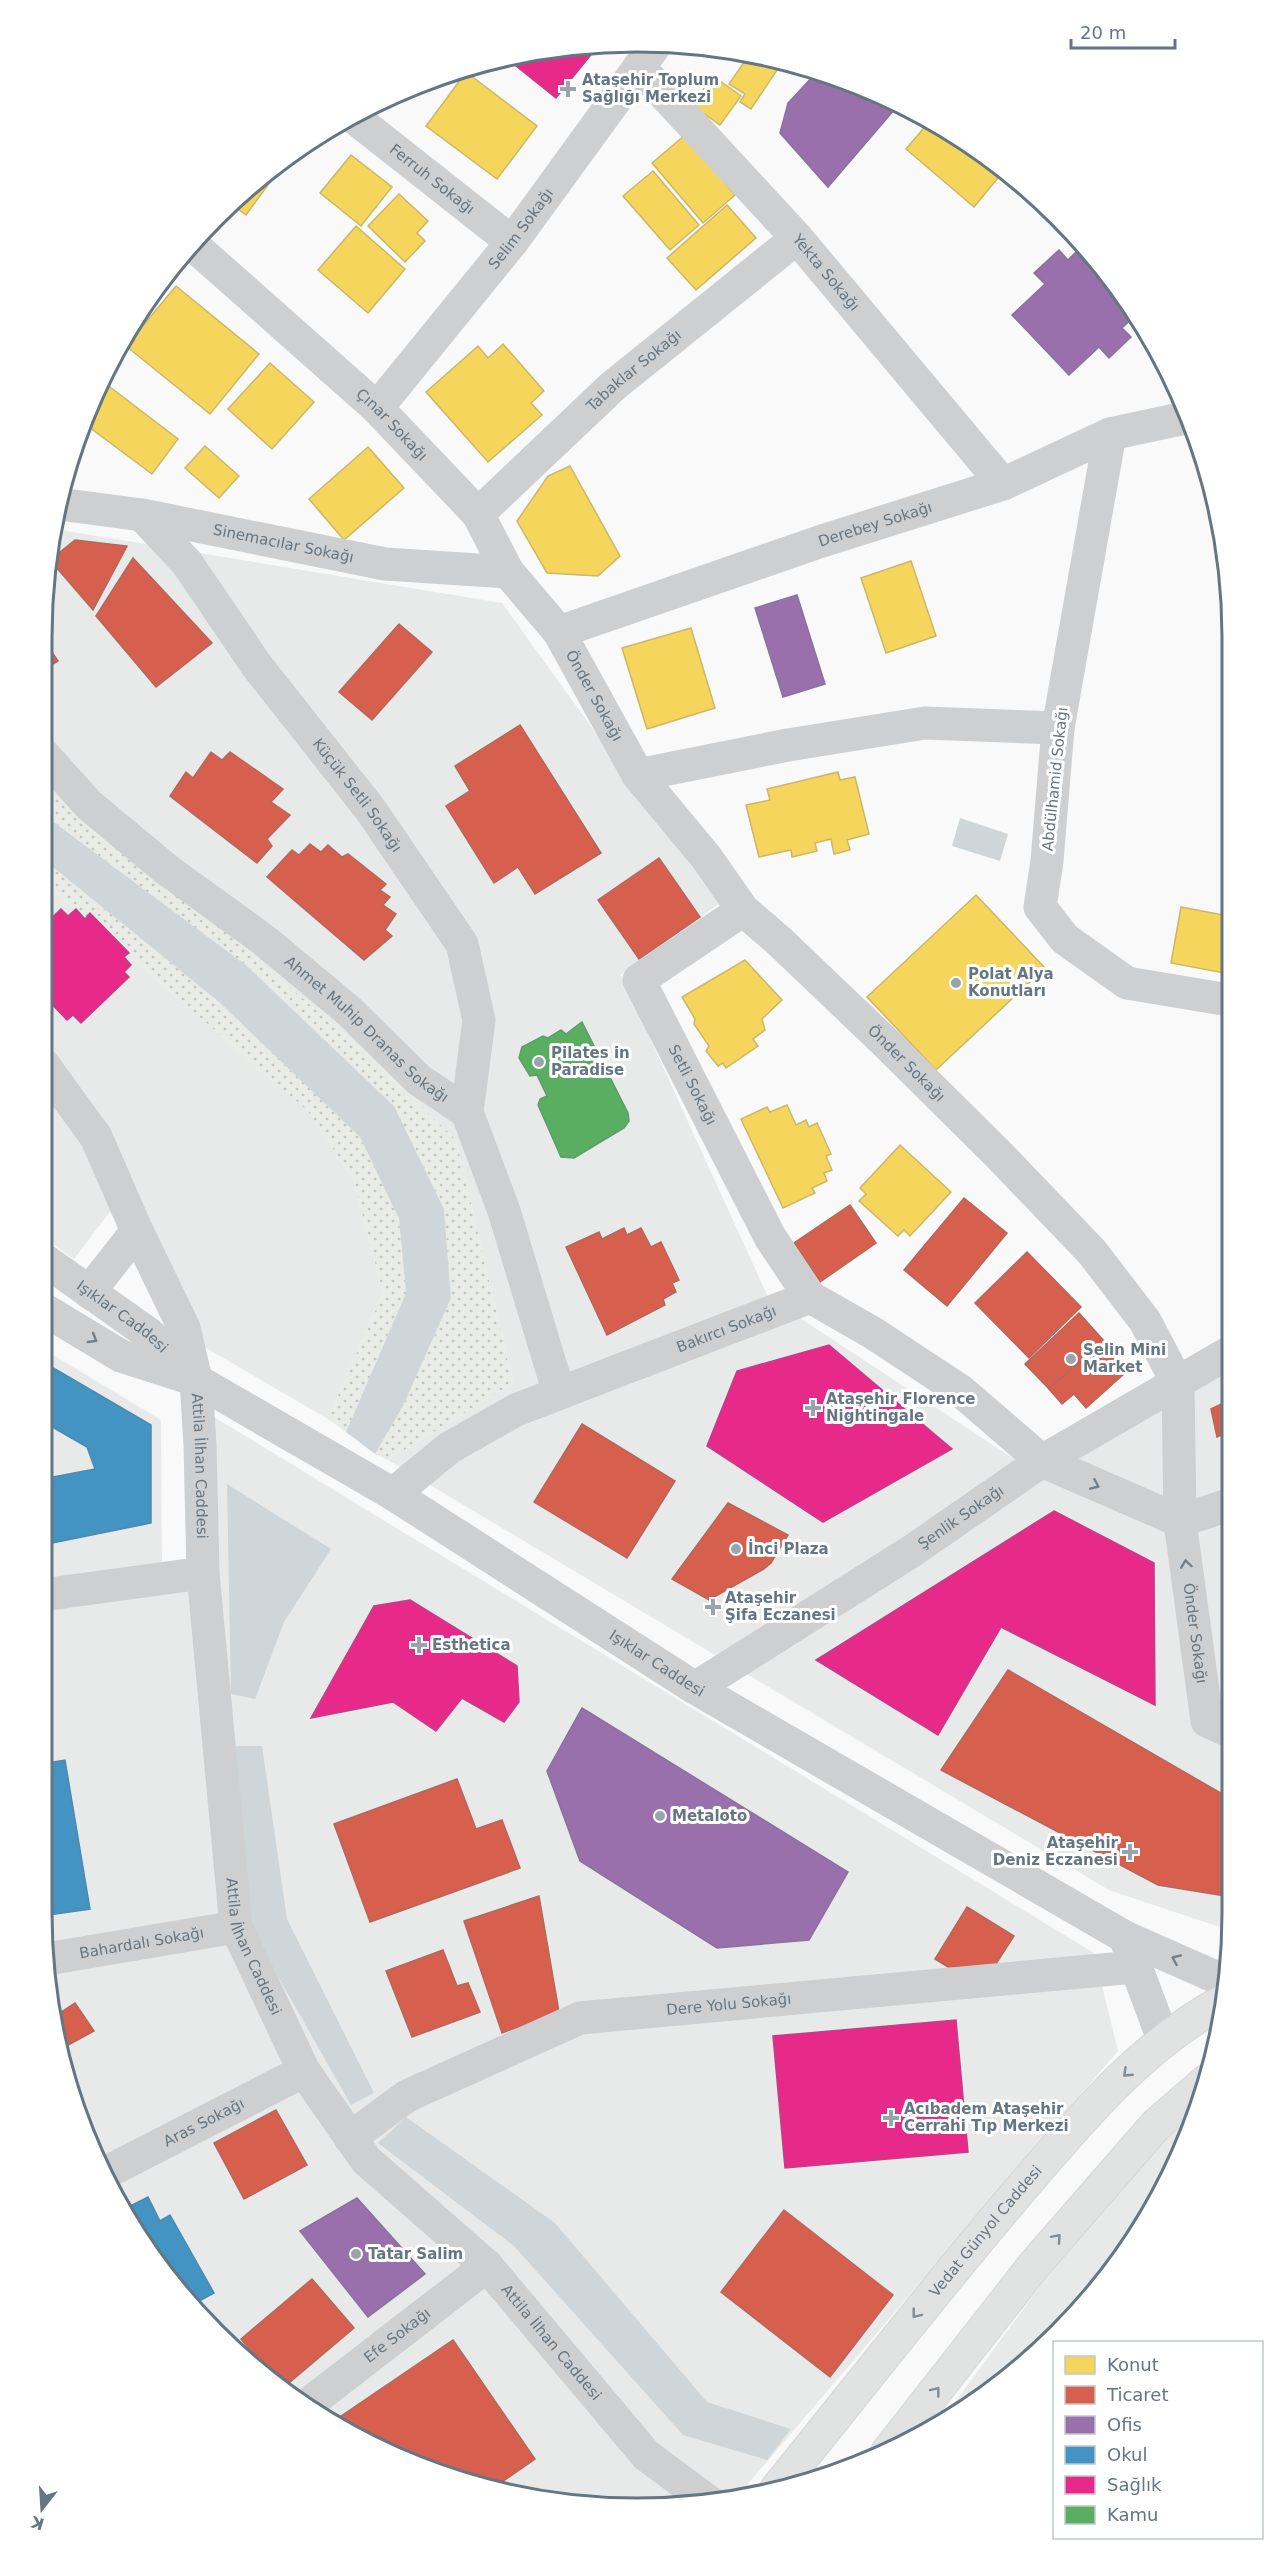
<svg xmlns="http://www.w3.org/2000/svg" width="1275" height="2551" viewBox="0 0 1275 2551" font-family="'DejaVu Sans',sans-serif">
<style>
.built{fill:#e8e9e9}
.grass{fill:url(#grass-dots)}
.water{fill:#ced6d9}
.homes{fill:#f6d55c;stroke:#cab868;stroke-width:1.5}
.shops{fill:#d6604d;stroke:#b4675d;stroke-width:1.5}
.offices{fill:#9970ab;stroke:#89729f;stroke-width:1.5}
.schools{fill:#4393c3;stroke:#4d8ab0;stroke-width:1.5}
.health{fill:#e7298a;stroke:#c04088;stroke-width:1.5}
.public{fill:#5aae61;stroke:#5d9d6b;stroke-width:1.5}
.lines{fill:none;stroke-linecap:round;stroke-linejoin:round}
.primary-casing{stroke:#d5d6d7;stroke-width:35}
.minor{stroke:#cecfd0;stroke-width:33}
.tertiary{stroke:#cecfd0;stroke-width:33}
.primary{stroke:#e1e2e2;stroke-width:33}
.oneway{stroke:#707f8b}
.oneway2{stroke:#7e8c96}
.poi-dot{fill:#99a4ac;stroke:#fff;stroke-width:2}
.labels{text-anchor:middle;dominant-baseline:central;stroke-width:6;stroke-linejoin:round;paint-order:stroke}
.poi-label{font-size:15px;font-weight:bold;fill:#657683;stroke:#fff;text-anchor:start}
.street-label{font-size:15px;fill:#657683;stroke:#fff}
.rim{fill:none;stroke:#657683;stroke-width:3}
</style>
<defs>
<pattern id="grass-dots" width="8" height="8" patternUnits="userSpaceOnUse" patternTransform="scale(1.5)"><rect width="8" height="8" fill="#e8ebe6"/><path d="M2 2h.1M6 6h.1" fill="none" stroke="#c0c3c0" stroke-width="1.8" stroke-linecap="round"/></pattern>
</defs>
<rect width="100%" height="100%" fill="#f9f9f9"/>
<g class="built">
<polygon points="55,529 502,603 719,904 621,975 768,1297 1040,1476 1230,1370 1232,1931 1109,1890 388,1460 513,1383 456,1140 369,1056 203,912 43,779 43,599"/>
<polygon points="43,881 308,1111 353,1178 383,1293 328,1419 206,1348 140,1203 112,1209 74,1259 43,1237"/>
<polygon points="43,1349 161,1420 162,1569 42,1580"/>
<polygon points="196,1406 1094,1953 1118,2051 735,2499 716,2504 637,2509 628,2508 615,2500 605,2506 521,2497 410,2464 339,2429 245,2361 165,2276 122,2211 74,2105 53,2029 42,1914 42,1609 184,1592"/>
<polygon points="1198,2107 1172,2177 1132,2245 1059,2334 1000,2386 939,2424 1148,2139"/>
</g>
<g class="grass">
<polygon points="43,779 203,912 369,1056 456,1140 513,1383 388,1460 375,1454 403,1406 451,1298 444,1209 394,1106 247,966 51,820 43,811"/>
<polygon points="43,859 219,1002 360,1137 399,1219 406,1293 346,1432 328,1419 383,1293 353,1178 308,1111 43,881"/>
</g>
<g class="water">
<polygon points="43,811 51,820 247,966 394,1106 444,1209 451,1298 403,1406 375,1454 346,1432 406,1293 399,1219 360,1137 219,1002 43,859"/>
<polygon points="960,818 1008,834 1000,861 952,846"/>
<polygon points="227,1484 331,1549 284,1622 255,1699 231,1694"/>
<polygon points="232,1746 262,1746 287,1919 374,2093 351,2105 251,1929"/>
<polygon points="406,2117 555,2223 707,2402 791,2429 767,2460 683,2435 514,2246 378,2143"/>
</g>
<g class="homes">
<polygon points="749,55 783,61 751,109 740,102 745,94 729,84"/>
<polygon points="466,72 537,126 497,179 426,126"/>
<polygon points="713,76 741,96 720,125 692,105"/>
<polygon points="929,122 1003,172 974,207 906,149"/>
<polygon points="685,135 735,195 703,223 652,163"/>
<polygon points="351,155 392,187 361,226 320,193"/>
<polygon points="287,159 246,215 231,204 245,190"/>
<polygon points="653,171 699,225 670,250 623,196"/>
<polygon points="399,194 428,221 417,233 425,241 405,262 368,226"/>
<polygon points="727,205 756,238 696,290 667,258"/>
<polygon points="356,226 405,269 368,313 318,270"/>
<polygon points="176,286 259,354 210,414 126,346"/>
<polygon points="503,344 544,391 531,403 542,415 488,462 426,392 478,346 488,358"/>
<polygon points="270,363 314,402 272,449 228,409"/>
<polygon points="106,384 178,439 152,474 85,424 93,401"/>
<polygon points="205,446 239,476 219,498 185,468"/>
<polygon points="368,447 404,488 344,540 309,499"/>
<polygon points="570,466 620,556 598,576 547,573 517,521 548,476"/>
<polygon points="911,561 936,636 886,653 861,578"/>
<polygon points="691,628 715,708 647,729 622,648"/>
<polygon points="838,772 840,780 855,777 869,834 847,840 850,850 834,854 831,839 815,843 817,851 792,857 791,850 759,857 746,805 770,800 767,789"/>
<polygon points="976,895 1045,968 936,1070 867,997"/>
<polygon points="1181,907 1229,916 1229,948 1224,973 1171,963"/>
<polygon points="745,960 782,1000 762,1019 765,1030 753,1039 758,1046 726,1068 723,1063 718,1066 706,1051 709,1046 694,1024 695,1019 682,997"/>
<polygon points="787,1105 796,1125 806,1120 809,1127 817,1123 831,1154 826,1156 832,1170 824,1173 827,1181 812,1188 815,1193 783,1208 741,1119 767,1107 770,1112"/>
<polygon points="900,1145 951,1192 910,1236 904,1230 898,1236 859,1201 866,1194 860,1188"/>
</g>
<g class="shops">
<polygon points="75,540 127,546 93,610 50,560"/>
<polygon points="133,558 212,643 156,687 96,616"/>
<polygon points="399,624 432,652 372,720 339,692"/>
<polygon points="43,639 58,661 43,670"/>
<polygon points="520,725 601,853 535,894 518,867 494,883 446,806 470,791 455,766"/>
<polygon points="211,752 222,760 230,752 283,789 271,802 290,815 267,839 272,846 257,863 170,796 186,772 193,778"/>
<polygon points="310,844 321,852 328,845 342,857 348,854 386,884 380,890 390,897 383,905 396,914 385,930 392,936 364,960 267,877 292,850 299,855"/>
<polygon points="659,858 700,917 639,959 598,900"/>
<polygon points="964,1198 1007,1233 947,1306 904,1270"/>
<polygon points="850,1205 876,1243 820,1282 794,1243"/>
<polygon points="624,1228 627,1235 641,1228 651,1247 661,1242 679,1280 672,1283 676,1292 663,1299 665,1305 607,1335 566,1247 599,1232 602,1239"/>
<polygon points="1027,1252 1081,1307 1029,1358 975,1303"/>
<polygon points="1079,1313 1104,1341 1049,1389 1025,1364"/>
<polygon points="1104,1341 1122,1361 1118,1366 1125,1373 1086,1408 1074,1394 1062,1404 1049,1389"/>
<polygon points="1230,1400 1230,1431 1217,1437 1211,1409"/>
<polygon points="582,1424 675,1481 627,1558 534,1502"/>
<polygon points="728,1503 788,1535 771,1563 764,1569 709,1600 672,1579"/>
<polygon points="1008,1670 1231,1799 1232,1897 1158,1885 941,1770"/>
<polygon points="457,1779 476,1829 502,1820 520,1868 370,1922 334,1824"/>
<polygon points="539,1896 559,2012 502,2033 464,1921"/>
<polygon points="967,1907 1014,1936 994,1967 948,1967 935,1959"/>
<polygon points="443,1950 457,1986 468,1983 480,2012 412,2037 386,1971"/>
<polygon points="75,2003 94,2031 59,2050 52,2018"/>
<polygon points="276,2110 307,2165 244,2199 214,2143"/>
<polygon points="784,2210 893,2295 830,2377 721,2292"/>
<polygon points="312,2279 354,2328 283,2388 241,2339"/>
<polygon points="453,2340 535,2459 492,2489 410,2464 331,2423"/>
</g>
<g class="offices">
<polygon points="817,72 900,103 828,187 780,133 788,103"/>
<polygon points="1059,250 1068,260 1078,250 1137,314 1122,328 1131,337 1109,358 1099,347 1069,375 1012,315 1045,284 1034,273"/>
<polygon points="797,595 825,684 783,697 755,608"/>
<polygon points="582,1708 848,1872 809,1940 717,1948 580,1861 547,1771"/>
<polygon points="357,2198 425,2274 368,2317 300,2231"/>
</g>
<g class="schools">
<polygon points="43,1362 151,1425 151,1523 42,1545 42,1479 95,1469 87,1447 42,1421"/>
<polygon points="65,1760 90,1909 42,1916 42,1764"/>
<polygon points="148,2197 160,2221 170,2215 214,2293 192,2305 165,2276 125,2215 135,2210 132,2205"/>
</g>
<g class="health">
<polygon points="598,46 556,98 511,62 515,57 559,47"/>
<polygon points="61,909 68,916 76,909 85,919 90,913 129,953 124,957 131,965 124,972 129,977 81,1023 73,1015 67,1020 43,995 43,926"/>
<polygon points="829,1345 952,1449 823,1522 707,1446 737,1371"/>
<polygon points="1054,1511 1154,1563 1155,1705 1001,1627 938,1735 816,1660"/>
<polygon points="410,1600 517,1666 519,1702 504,1722 462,1698 436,1731 393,1702 311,1718 374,1606"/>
<polygon points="956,2020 968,2152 785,2168 773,2036"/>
</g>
<polygon class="public" points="582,1022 628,1113 629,1121 624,1128 574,1158 561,1157 538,1105 540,1099 547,1096 537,1075 530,1076 519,1058 522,1047 543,1036 548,1038 561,1030 566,1034"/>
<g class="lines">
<defs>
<g id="primary">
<polyline points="887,2453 1035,2264 1156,2125 1208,2080"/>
<path id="s20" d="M776 2490C857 2390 936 2288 1019 2191 1081 2119 1140 2046 1224 2001"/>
</g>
</defs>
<use href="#primary" class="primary-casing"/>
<g class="minor">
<path id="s1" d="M639 67 797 238 1003 484"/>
<path id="s2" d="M352 116 512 242"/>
<path id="s3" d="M193 245 377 408 478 514 508 572 559 632 638 775 706 857 743 910 778 940 885 1042 1000 1156 1092 1252 1145 1321 1178 1384 1180 1521 1207 1721 1231 1732"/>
<path id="s4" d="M377 408 512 242 656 44"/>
<polyline points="1110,434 1058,728 1047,861 1040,907 1065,939 1127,983 1229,1000"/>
<path id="s5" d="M59 504 142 515 385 564 508 572"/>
<path id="s6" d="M478 514 613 386 797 238"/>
<path id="s7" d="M142 515 187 563 257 666 370 809 462 944 479 1020 467 1112"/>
<path id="s8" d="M559 632 822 541 1003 484 1110 434 1190 417"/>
<path id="s9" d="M43 754 89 805 166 869 265 941 349 1011 419 1080 467 1112 504 1211 559 1393"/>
<polyline points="638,775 788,745 925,723 1058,728"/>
<path id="s10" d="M743 910 639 980 770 1237 810 1297"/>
<path id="s11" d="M43 1064 96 1137 137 1231 184 1328 196 1380 200 1445 203 1573 236 1927 304 2071 366 2160 487 2266 646 2455 712 2504"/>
<polyline points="89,1292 137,1231"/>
<path id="s12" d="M393 1494 449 1448 516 1410 810 1297 873 1333 961 1391 1042 1461 1180 1521 1231 1504"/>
<polyline points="42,1595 203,1573"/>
<path id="s13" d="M695 1688 912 1551 1042 1461 1230 1352"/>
<path id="s14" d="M47 1959 236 1927"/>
<path id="s15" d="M350 2138 407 2096 580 2018 1135 1967"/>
<path id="s16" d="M105 2173 304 2071"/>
<path id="s17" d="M307 2405 487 2266"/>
</g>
<g class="tertiary">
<path id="s18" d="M43 1259 149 1334 193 1377"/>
<path id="s19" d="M43 1309 121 1356 196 1380 393 1494 695 1688 1125 1937 1227 1982"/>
<polyline points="1125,1937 1163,2039"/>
</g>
<use href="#primary" class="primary"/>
</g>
<defs><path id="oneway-chevron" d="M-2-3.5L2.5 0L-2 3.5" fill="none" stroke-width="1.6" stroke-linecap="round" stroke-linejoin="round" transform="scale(1.5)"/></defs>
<g class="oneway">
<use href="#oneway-chevron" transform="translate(93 1339) rotate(31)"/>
<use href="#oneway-chevron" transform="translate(1095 1485) rotate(23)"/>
<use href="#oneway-chevron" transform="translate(1186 1564) rotate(-98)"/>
<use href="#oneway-chevron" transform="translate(1176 1959) rotate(-156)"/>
</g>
<g class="oneway2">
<use href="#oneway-chevron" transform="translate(1127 2073) rotate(137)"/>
<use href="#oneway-chevron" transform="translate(1057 2238) rotate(-49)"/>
<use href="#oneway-chevron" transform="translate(916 2314) rotate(128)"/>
<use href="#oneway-chevron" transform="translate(936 2391) rotate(-52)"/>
</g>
<g class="poi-dot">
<path d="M565 80h6v6h6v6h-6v6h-6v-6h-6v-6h6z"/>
<circle cx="956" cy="983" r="6"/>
<circle cx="539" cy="1062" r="6"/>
<circle cx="1071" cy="1359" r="6"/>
<path d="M810 1399h6v6h6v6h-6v6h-6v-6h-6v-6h6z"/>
<circle cx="736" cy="1549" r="6"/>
<path d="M710 1598h6v6h6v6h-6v6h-6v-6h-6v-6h6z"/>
<path d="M416 1636h6v6h6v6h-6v6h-6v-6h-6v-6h6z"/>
<circle cx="660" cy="1816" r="6"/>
<path d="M1127 1843h6v6h6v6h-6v6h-6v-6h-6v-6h6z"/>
<path d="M888 2109h6v6h6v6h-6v6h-6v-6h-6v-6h6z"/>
<circle cx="356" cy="2254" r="6"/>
</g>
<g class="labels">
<g class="poi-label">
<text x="582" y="80">Ataşehir Toplum<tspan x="582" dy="17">Sağlığı Merkezi</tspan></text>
<text x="968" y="974">Polat Alya<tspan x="968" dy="17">Konutları</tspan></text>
<text x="551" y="1053">Pilates in<tspan x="551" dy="17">Paradise</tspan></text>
<text x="1083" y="1350">Selin Mini<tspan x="1083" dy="17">Market</tspan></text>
<text x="826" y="1399">Ataşehir Florence<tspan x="826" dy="17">Nightingale</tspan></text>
<text x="748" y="1549">İnci Plaza</text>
<text x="725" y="1598">Ataşehir<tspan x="725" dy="17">Şifa Eczanesi</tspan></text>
<text x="432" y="1645">Esthetica</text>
<text x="672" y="1816">Metaloto</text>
<text x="1118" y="1843" text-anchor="end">Ataşehir<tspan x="1118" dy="17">Deniz Eczanesi</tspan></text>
<text x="904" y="2109">Acıbadem Ataşehir<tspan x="904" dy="17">Cerrahi Tıp Merkezi</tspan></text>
<text x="368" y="2254">Tatar Salim</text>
</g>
<g class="street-label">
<text stroke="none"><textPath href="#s2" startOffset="102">Ferruh Sokağı</textPath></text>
<text stroke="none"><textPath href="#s4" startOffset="230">Selim Sokağı</textPath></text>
<text stroke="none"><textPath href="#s1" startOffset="278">Yekta Sokağı</textPath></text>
<text stroke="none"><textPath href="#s6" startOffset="212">Tabaklar Sokağı</textPath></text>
<text stroke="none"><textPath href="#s3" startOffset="268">Çınar Sokağı</textPath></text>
<text stroke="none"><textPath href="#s8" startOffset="334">Derebey Sokağı</textPath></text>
<text stroke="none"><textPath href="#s5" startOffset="228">Sinemacılar Sokağı</textPath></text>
<text stroke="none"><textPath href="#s3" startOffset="609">Önder Sokağı</textPath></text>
<text transform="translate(1055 779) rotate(-84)">Abdülhamid Sokağı</text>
<text stroke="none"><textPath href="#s7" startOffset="354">Küçük Setli Sokağı</textPath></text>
<text stroke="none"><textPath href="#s9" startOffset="426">Ahmet Muhip Dranas Sokağı</textPath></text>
<text stroke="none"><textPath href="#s3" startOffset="1095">Önder Sokağı</textPath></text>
<text stroke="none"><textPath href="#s10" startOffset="243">Setli Sokağı</textPath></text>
<text stroke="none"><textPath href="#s18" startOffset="98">Işıklar Caddesi</textPath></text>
<text stroke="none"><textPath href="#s12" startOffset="375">Bakırcı Sokağı</textPath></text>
<text stroke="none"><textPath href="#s11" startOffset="440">Attila İlhan Caddesi</textPath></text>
<text stroke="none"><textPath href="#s13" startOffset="316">Şenlik Sokağı</textPath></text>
<text stroke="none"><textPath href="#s3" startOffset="1768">Önder Sokağı</textPath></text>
<text stroke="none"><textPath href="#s19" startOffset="711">Işıklar Caddesi</textPath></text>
<text stroke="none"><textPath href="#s14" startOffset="96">Bahardalı Sokağı</textPath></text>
<text stroke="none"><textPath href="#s11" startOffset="926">Attila İlhan Caddesi</textPath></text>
<text stroke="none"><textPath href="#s15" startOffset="410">Dere Yolu Sokağı</textPath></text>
<text stroke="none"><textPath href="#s16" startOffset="111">Aras Sokağı</textPath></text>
<text stroke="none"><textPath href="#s20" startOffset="333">Vedat Günyol Caddesi</textPath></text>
<text stroke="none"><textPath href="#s17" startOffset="114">Efe Sokağı</textPath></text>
<text stroke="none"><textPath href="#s11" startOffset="1431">Attila İlhan Caddesi</textPath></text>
</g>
</g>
<path d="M0 0H1275V2551H0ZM637 52H637A585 585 0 0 1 1222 637V1913A585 585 0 0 1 637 2498H637A585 585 0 0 1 52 1913V637A585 585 0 0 1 637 52Z" fill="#fff" fill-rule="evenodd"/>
<path class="rim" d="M637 52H637A585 585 0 0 1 1222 637V1913A585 585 0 0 1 637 2498H637A585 585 0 0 1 52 1913V637A585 585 0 0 1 637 52Z"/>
<rect x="1053" y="2341" width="210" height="198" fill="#ffffff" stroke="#c1c8cd" stroke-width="1.5"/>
<rect x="1065" y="2356" width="30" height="18" fill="#f6d55c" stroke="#c1c8cd" stroke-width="1.5"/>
<text x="1107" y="2371" font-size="18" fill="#657683">Konut</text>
<rect x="1065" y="2386" width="30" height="18" fill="#d6604d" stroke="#c1c8cd" stroke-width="1.5"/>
<text x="1107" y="2401" font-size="18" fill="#657683">Ticaret</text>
<rect x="1065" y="2416" width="30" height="18" fill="#9970ab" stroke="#c1c8cd" stroke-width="1.5"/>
<text x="1107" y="2431" font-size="18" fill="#657683">Ofis</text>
<rect x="1065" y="2446" width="30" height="18" fill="#4393c3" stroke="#c1c8cd" stroke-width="1.5"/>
<text x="1107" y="2461" font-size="18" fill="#657683">Okul</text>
<rect x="1065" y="2476" width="30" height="18" fill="#e7298a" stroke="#c1c8cd" stroke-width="1.5"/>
<text x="1107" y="2491" font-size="18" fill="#657683">Sağlık</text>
<rect x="1065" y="2506" width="30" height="18" fill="#5aae61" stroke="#c1c8cd" stroke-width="1.5"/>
<text x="1107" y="2521" font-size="18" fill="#657683">Kamu</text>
<g transform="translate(42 2509) rotate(197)" stroke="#ffffff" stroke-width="4.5" paint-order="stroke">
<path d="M0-4.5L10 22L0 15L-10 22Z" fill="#657683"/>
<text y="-9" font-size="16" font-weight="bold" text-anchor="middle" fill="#657683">K</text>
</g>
<path d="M1071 39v9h104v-9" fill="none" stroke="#657683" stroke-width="3"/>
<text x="1080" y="39" font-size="18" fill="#657683" stroke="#ffffff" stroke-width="4.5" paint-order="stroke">20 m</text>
</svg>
